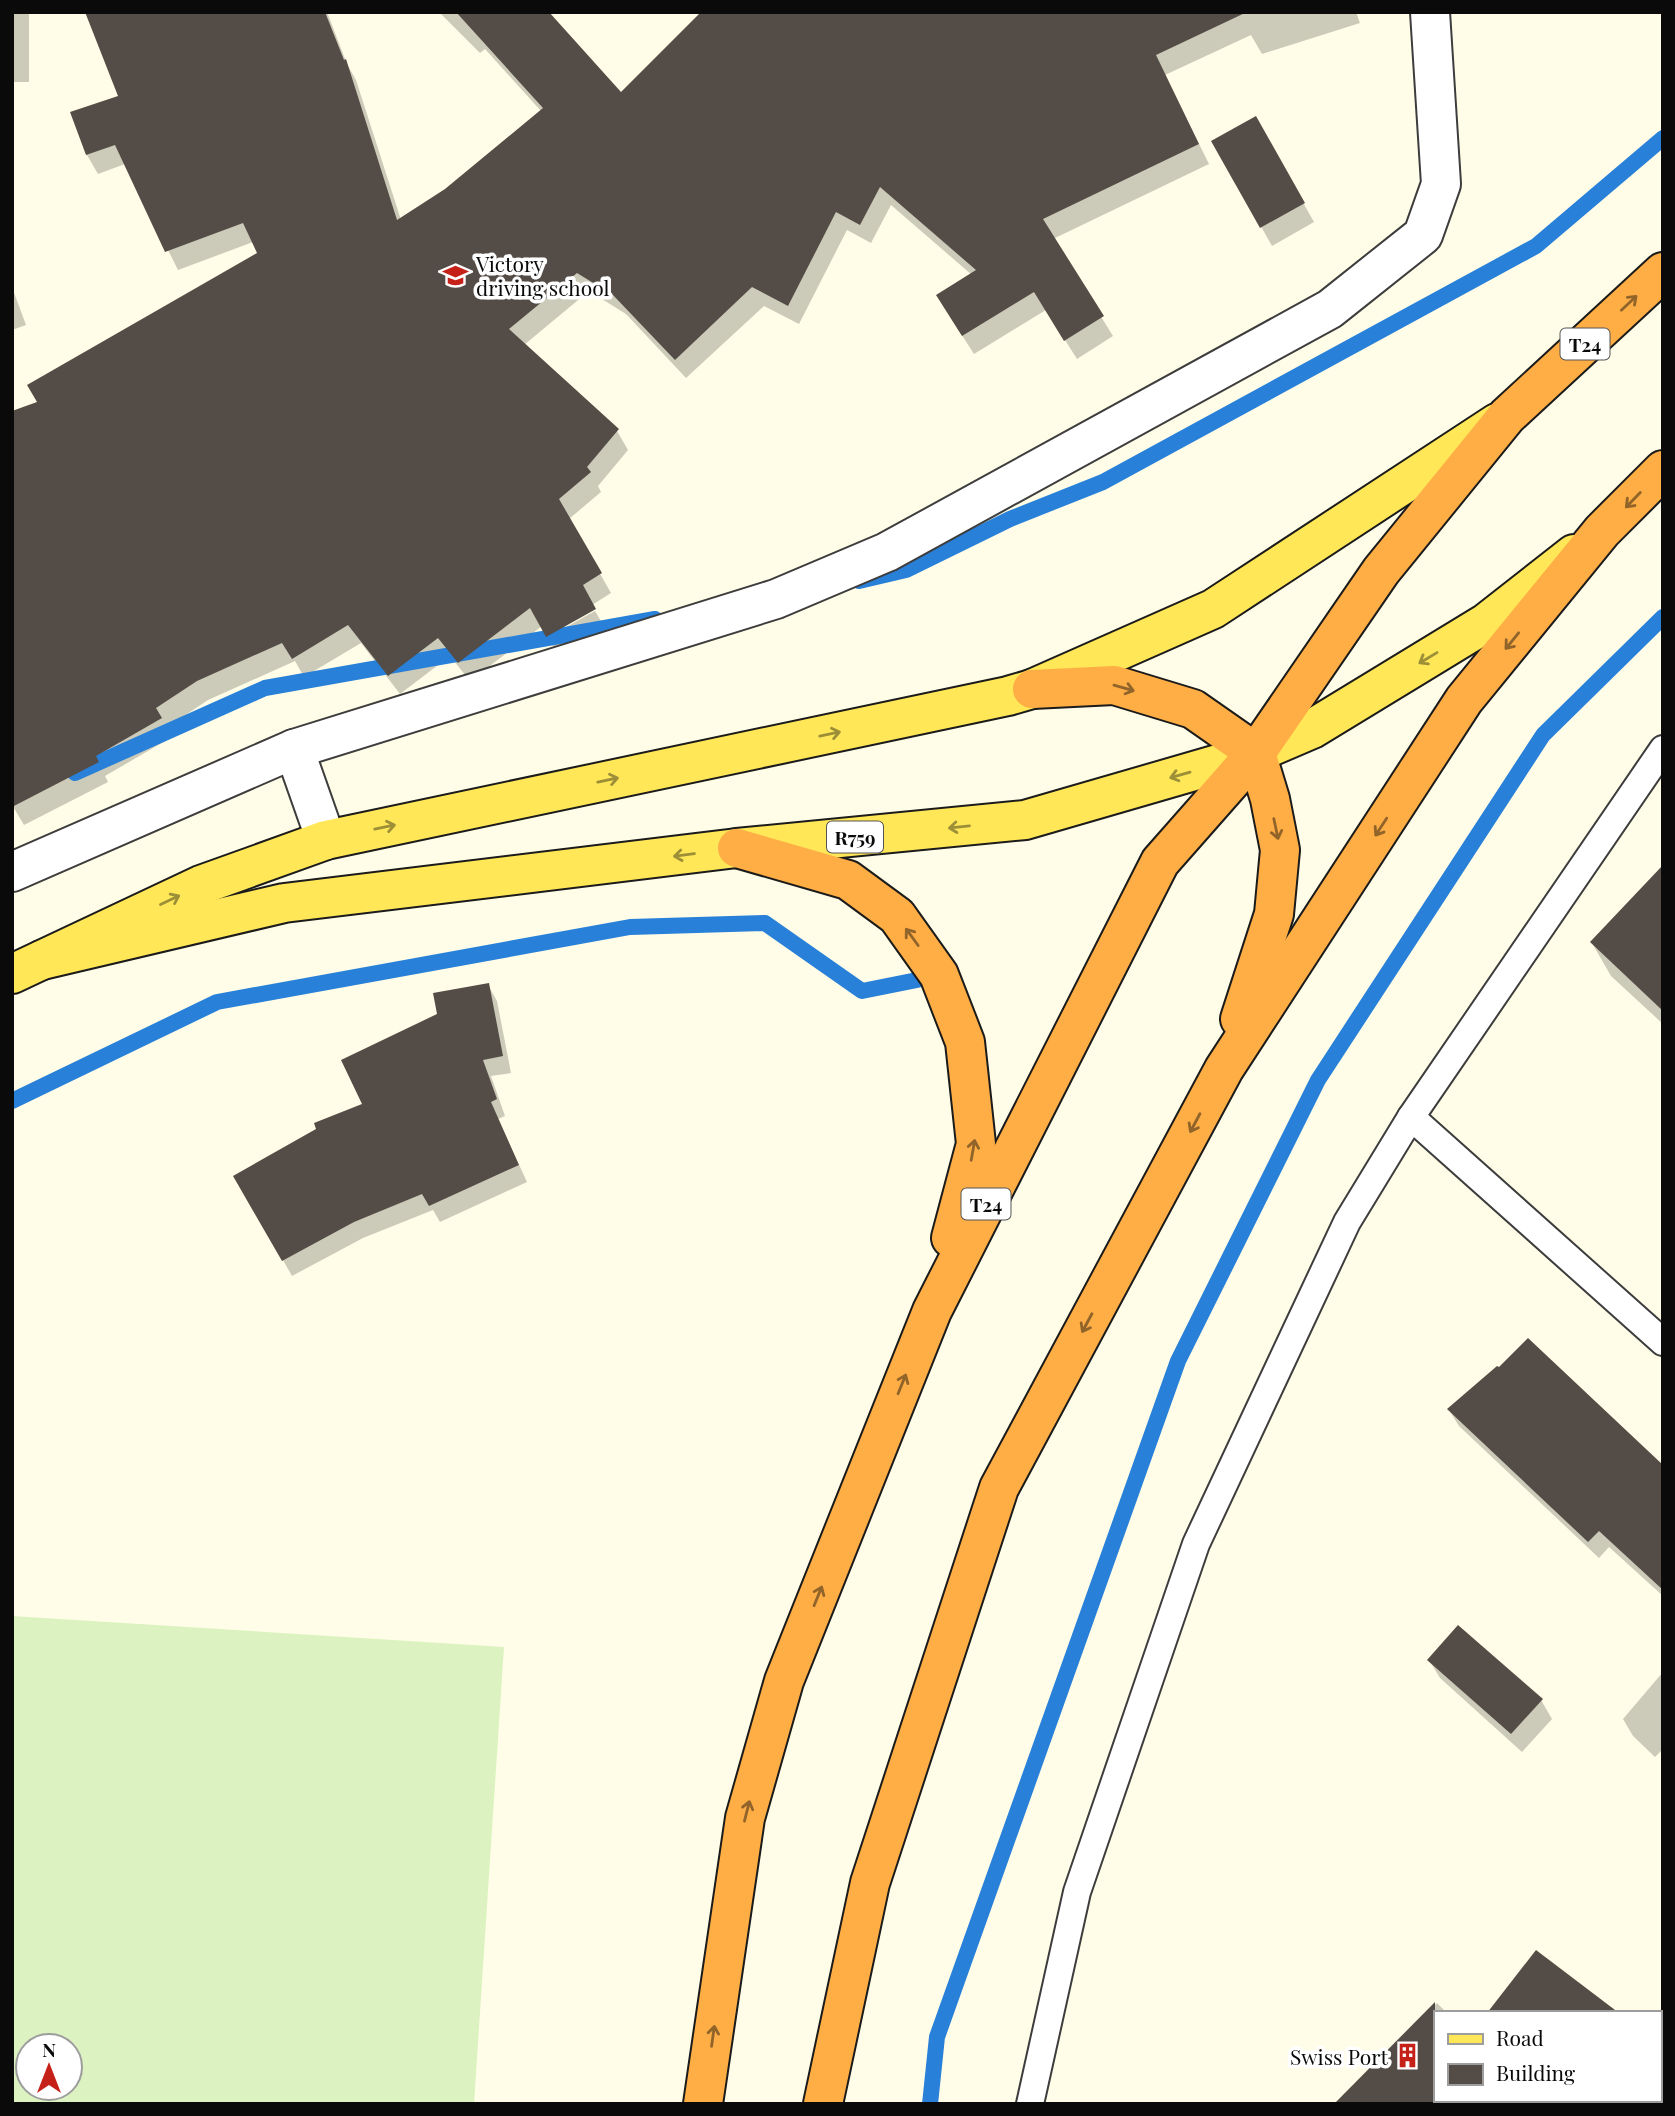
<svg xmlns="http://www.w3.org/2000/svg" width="1675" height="2116" viewBox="0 0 1675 2116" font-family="'Playfair Display',serif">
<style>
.pitch{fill:#dcf3c1;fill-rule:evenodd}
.shadow{fill:#0003}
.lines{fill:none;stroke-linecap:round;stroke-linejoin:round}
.stream{stroke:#2880d9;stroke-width:16}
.building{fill:#544c46}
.lane-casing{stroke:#3d3d3d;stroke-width:30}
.street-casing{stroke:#3d3d3d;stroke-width:42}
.primary-casing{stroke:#1b1b1b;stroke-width:42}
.highway-casing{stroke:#1b1b1b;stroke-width:42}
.lane{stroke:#fff;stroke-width:26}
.street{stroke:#fff;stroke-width:38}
.primary{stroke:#ffe757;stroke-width:38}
.highway{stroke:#ffad45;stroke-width:38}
.oneway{stroke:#91642a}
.oneway2{stroke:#9d8f38}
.labels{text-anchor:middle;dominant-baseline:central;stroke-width:7;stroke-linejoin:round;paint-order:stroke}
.shield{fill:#fff;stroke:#545454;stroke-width:2}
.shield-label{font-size:19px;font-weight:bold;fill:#0a0a0a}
.poi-label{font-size:21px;fill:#0a0a0a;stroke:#fff;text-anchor:start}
</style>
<rect width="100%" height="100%" fill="#fffde7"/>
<path class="pitch" d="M12 1616 504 1647 474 2104H12ZM28 2046H70V2088H28Z"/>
<g class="shadow">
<rect x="12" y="12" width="17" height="70"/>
<polygon points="229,12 327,12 347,64 356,80 401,220 446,190 541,111 485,49 480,53 439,12 547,12 621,95 1082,12 1356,12 1360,23 1262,54 1251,35 1165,75 1209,164 1053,239 1113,336 1077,359 1046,310 974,354 949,315 972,275 891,205 871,243 847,230 799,324 764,306 686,378 626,314 589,291 524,345 617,431 628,450 598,486 601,492 569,519 611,593 592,605 542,626 470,681 450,656 400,694 361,643 304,677 295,661 208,700 166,728 172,737 105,776 108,782 24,825 12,805 40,403 259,254 253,242 178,270 125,164 98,174 87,155 72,114 120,97"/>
<polygon points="1255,118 1314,222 1272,246 1213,141"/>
<polygon points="12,287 26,325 12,330"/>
<polygon points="595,611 605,628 558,655 548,637"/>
<polygon points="1663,868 1663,1024 1611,976 1592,943"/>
<polygon points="488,985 497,1001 511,1073 491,1076 505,1116 498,1119 527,1182 440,1222 433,1210 363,1238 292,1276 236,1177 365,1105 439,1015"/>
<polygon points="1449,1410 1663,1467 1663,1596 1609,1547 1599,1558 1459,1426"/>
<polygon points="1429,1660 1541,1700 1552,1719 1522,1752 1440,1678"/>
<polygon points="1663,1672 1663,1749 1655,1757 1633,1736 1623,1719"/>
<polygon points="1437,2003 1447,2013 1435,2013 1435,2100 1602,2100 1604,2104 1337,2104"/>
</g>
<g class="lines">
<g class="stream">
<polyline points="859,581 906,570 1010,519 1103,482 1536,246 1663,138"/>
<polyline points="75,773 265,688 655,619"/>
<polyline points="12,1101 217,1002 630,927 765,923 862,991 917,980"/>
<polyline points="930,2104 937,2037 1178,1361 1318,1080 1543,735 1663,617"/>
</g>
</g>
<g class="building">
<polygon points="85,12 325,12 344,60 346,59 397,220 445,189 543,108 456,12 549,12 621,92 701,12 1247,12 1156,55 1199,144 1043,219 1104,316 1064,341 1034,292 962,336 936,295 976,270 880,187 860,225 836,212 788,306 752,287 675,360 613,295 577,273 509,329 619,429 587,467 591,472 559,499 602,573 583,585 596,609 546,637 530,608 458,663 438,638 388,676 348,625 292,659 282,643 197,681 156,708 162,718 96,756 99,762 12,807 12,411 37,402 27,385 257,253 243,223 165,252 115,145 86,155 70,112 118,96"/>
<polygon points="1256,116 1305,203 1260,228 1211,141"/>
<polygon points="1663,865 1663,1011 1590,942"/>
<polygon points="489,983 503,1056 483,1060 497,1099 491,1102 519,1165 429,1206 422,1194 354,1222 282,1261 233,1176 316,1129 314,1123 362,1104 341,1060 437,1014 433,993"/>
<polygon points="1528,1338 1663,1465 1663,1590 1599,1531 1588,1542 1447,1409 1497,1366 1499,1367"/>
<polygon points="1458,1625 1543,1699 1511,1734 1427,1660"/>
<polygon points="1536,1950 1619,2013 1487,2013"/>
<polygon points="1435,2002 1435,2104 1334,2104"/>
</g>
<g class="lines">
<defs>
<g id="lane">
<polyline points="1411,1117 1663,1342"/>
<polyline points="1030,2104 1077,1892 1196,1544 1347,1222 1411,1117 1663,749"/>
</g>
<g id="street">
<polyline points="294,749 326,840"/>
<polyline points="12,872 294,749 776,599 887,552 1330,309 1423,235 1441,184 1430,12"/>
</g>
<g id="primary">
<polyline points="42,960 284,903 737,848 1025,820 1256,753 1312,729 1486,623 1574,554"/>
<polyline points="12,974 201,885 326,840 1008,696 1032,689 1213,609 1497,423"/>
</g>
<g id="highway">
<polyline points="1032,689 1114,685 1193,709 1256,753 1270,799 1280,850 1274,914 1240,1019"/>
<polyline points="737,848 848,880 897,916 939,975 965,1042 976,1144 951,1238"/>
<polyline points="703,2104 745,1818 784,1681 932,1311 1160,862 1256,753 1381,571 1507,416 1663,272"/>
<polyline points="823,2104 870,1883 999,1488 1224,1069 1464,700 1602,531 1663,470"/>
</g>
</defs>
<use href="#lane" class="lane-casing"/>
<use href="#street" class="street-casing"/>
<use href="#primary" class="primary-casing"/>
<use href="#highway" class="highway-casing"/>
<use href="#lane" class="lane"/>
<use href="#street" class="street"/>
<use href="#primary" class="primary"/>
<use href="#highway" class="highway"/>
</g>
<defs><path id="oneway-shaft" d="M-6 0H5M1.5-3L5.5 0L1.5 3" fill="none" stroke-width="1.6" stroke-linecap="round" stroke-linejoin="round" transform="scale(1.75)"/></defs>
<g class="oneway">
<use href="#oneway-shaft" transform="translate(1629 303) rotate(-43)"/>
<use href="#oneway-shaft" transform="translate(1633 500) rotate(134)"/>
<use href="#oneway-shaft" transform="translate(1512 641) rotate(129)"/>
<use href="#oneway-shaft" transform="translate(1124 688) rotate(16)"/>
<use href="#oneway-shaft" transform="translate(1381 827) rotate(123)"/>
<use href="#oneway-shaft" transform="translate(1276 829) rotate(78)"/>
<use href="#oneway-shaft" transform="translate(912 937) rotate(-126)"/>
<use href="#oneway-shaft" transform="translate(1195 1123) rotate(118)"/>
<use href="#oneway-shaft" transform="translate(973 1150) rotate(-80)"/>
<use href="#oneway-shaft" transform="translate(1087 1323) rotate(118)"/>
<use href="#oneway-shaft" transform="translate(902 1384) rotate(-68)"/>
<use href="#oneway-shaft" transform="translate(818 1596) rotate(-68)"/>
<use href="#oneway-shaft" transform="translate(747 1811) rotate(-76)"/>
<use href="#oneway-shaft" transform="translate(713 2036) rotate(-82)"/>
</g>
<g class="oneway2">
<use href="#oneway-shaft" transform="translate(1428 658) rotate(149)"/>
<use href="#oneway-shaft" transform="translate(830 734) rotate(-12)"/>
<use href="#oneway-shaft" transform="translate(1180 775) rotate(164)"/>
<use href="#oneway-shaft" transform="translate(608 780) rotate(-12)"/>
<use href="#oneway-shaft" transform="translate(385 827) rotate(-12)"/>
<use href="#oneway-shaft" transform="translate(959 827) rotate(174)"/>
<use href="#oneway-shaft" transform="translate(684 855) rotate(173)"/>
<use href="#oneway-shaft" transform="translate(170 900) rotate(-25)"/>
</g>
<defs>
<symbol id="school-bare" viewBox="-9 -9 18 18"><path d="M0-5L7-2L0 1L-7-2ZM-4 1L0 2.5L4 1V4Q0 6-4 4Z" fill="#c52118" stroke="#fff" stroke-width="2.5" paint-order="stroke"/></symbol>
<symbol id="building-bare" viewBox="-9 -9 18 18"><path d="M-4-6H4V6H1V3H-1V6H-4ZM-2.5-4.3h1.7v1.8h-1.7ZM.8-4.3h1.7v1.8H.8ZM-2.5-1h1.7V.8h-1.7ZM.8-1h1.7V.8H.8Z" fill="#c52118" stroke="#fff" stroke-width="2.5" paint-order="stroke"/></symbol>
</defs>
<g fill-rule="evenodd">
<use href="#school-bare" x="438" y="258" width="35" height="35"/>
<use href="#building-bare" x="1390" y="2038" width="35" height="35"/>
</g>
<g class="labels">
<g class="shield">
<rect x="1560.5" y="328.5" width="49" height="31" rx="5"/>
<rect x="827" y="821.5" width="56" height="31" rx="5"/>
<rect x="961.5" y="1188.5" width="49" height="31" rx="5"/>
</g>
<g class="shield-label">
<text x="1585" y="344">T24</text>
<text x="855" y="837">R759</text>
<text x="986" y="1204">T24</text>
</g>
<g class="poi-label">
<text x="476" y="263">Victory<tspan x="476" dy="24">driving school</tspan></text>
<text x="1388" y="2056" text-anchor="end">Swiss Port</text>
</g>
</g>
<rect width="1675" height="2116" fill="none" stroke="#0a0a0a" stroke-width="28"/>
<rect x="1434" y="2011" width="228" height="91" fill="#ffffff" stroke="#9d9d9d" stroke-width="2"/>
<rect x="1448" y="2034" width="35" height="10" fill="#ffe757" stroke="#9d9d9d" stroke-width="2"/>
<text x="1496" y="2046" font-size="21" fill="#0a0a0a">Road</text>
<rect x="1448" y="2064" width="35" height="21" fill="#544c46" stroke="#9d9d9d" stroke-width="2"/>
<text x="1496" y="2081" font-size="21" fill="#0a0a0a">Building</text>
<g transform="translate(49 2067)"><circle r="33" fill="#ffffff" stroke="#9d9d9d" stroke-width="2"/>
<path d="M0-5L12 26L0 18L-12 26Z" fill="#c52118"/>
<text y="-10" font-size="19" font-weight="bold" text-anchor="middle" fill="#0a0a0a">N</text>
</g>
</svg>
